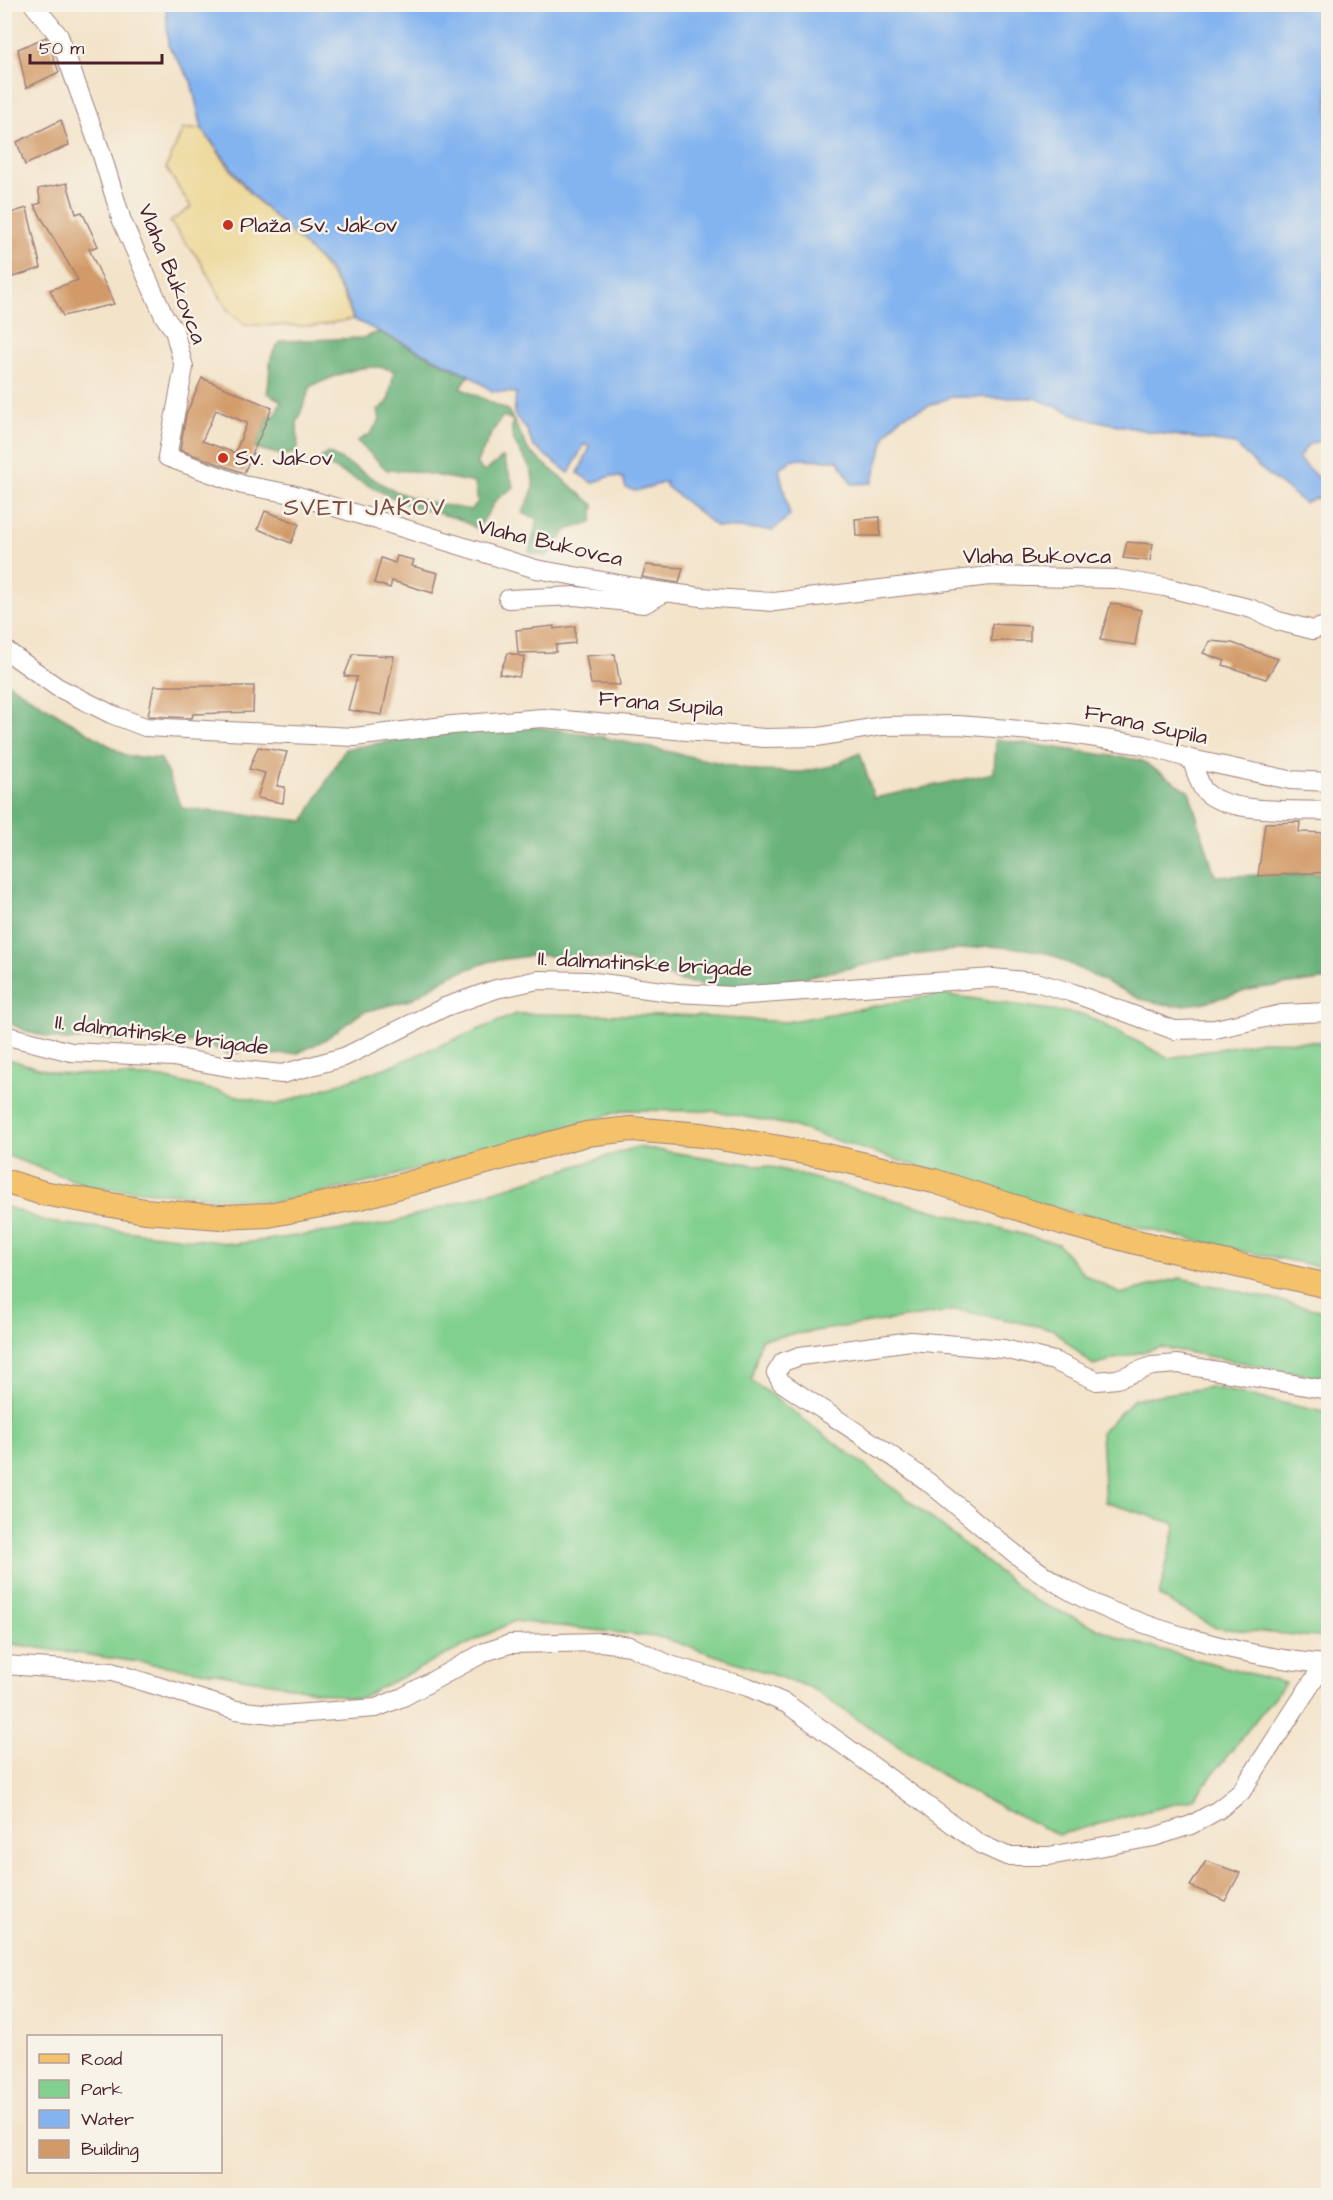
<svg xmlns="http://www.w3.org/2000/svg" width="1333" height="2200" viewBox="0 0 1333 2200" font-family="'Architects Daughter',sans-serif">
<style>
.green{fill:#82d08f;stroke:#66785d;stroke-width:1.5}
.forest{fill:#69b27a;stroke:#5a6852;stroke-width:1.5}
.sand{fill:#eeda9e;stroke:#9c7c64;stroke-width:1.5}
.water{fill:#83b4ef;stroke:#666a8d;stroke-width:1.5}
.building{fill:#d29a68;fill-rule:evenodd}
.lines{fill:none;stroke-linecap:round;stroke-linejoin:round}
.minor-casing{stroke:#9e817a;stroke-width:20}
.major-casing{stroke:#9e817a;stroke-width:26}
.minor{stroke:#fff;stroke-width:18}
.major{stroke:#f3c26a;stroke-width:24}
.poi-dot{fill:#c8321e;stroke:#f7f3e8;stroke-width:2}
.labels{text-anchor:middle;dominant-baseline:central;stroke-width:5;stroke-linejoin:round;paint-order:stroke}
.poi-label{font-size:22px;fill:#4a1f2b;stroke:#f7f3e8;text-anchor:start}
.street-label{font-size:22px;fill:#4a1f2b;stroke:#f7f3e8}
.neighbourhood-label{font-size:24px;letter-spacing:1.5px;fill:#7a4a40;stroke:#f7f3e8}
</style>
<rect width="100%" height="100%" fill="#f7f3e8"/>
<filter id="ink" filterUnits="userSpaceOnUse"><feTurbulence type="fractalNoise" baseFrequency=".0167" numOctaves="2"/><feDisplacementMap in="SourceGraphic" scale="12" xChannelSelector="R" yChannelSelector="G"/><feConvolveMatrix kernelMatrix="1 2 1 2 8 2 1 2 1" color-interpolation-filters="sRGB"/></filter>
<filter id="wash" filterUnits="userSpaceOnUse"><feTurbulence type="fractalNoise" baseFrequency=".008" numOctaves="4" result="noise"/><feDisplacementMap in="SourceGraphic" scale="24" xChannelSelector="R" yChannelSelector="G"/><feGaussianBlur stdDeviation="1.35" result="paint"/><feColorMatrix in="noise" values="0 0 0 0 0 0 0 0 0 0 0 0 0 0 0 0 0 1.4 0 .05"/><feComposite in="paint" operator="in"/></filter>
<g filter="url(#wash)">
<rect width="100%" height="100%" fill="#f3e3c9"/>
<g class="green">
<polygon points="941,994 1085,1015 1169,1058 1262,1041 1328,1042 1328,1268 1241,1251 1018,1199 789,1125 713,1111 626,1110 375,1181 277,1202 92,1187 5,1155 4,1058 56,1073 163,1078 276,1105 388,1067 516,1014 681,1015 786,1022"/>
<polygon points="637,1147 776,1168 1058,1244 1084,1274 1120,1294 1180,1278 1328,1312 1328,1379 1160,1347 1093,1365 1052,1329 958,1310 761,1339 751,1380 862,1463 1034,1600 1122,1639 1285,1683 1193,1799 1058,1835 955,1784 809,1687 664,1638 514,1621 358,1699 216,1673 5,1643 5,1206 48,1222 235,1244 388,1224"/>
<polygon points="1211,1387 1328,1413 1328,1638 1216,1628 1159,1596 1176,1524 1105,1502 1101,1432 1134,1399"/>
</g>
<g class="forest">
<path d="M379 332 469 376 460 388 508 410 529 451 594 505 592 522 567 530 546 557 529 552 538 519 522 513C526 505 533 495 533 486 536 459 505 448 513 420L503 416C491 430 486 447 476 463L484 472 503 457 514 487 496 500 478 529 459 519 408 505 329 466 321 458 327 453C351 463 370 478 393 490 416 502 446 505 471 510L478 502 475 483 413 471 387 470 357 441 369 435 380 420 378 410 388 402 394 371C368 359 337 376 311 386L297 422 298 453 282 455 255 448 269 415 274 417 281 401 267 393C272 374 265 354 282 341L363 338Z"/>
<polygon points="4,681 126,756 161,759 182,808 304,821 345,749 443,732 514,724 588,734 757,771 801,772 832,766 860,753 874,798 994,773 996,739 1140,760 1189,791 1215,876 1328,874 1328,979 1253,989 1202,1003 1173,1006 1140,999 1050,954 1027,949 988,946 913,955 736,991 681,981 628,961 537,955 491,961 449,976 410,1000 363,1012 324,1040 298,1053 271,1055 251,1048 231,1055 205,1044 99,1039 63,1040 31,1033 5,1021"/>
</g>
<path class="sand" d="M183 129H202C218 151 233 176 252 195 290 234 337 265 353 319L315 326 245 325 227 309 200 261 170 222 191 207 166 168Z"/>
<polygon class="water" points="166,5 1328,5 1328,438 1309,444 1298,458 1328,488 1328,494 1304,503 1255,464 1235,444 1152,432 1084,418 1035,398 951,397 901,417 886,434 872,483 852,484 838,460 793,459 779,469 790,516 773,530 717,527 666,486 666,482 636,491 626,488 623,478 611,476 592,483 578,473 590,447 584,444 569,473 533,446 527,430 514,414 516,393 492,391 469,375 353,319 348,301 328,268 251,194 202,129 191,81 168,45"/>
<g id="blocks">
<g class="building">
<polygon points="46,37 59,72 26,88 18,49"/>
<polygon points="61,120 69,145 25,165 17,142"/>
<polygon points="67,183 76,214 82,212 98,246 89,249 114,304 63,316 50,290 78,280 34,205 41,203 38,189"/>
<polygon points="27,208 41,268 10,278 4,255 4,215"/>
<path d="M202 378 272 408 244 473 180 450 186 414ZM216 410 247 423 235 453 202 441Z"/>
<polygon points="265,511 299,524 291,543 258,529"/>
<polygon points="880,517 880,536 856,536 855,519"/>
<polygon points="1127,542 1153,544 1150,561 1123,558"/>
<polygon points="397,556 414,560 412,566 438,573 433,593 392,581 390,588 374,583 381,558 395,563"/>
<polygon points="646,565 683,568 679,583 642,577"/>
<polygon points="1111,603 1141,610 1135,645 1100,640"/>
<polygon points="992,624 1030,626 1030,641 991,641"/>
<polygon points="554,626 554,629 575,626 575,643 556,645 556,652 518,653 516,630"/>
<polygon points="1210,641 1232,643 1278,659 1266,679 1223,665 1225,661 1203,653"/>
<polygon points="508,653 525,657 519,677 499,674"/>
<polygon points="353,654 394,656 382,715 348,710 357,677 344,676"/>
<polygon points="615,654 620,685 591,684 586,656"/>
<polygon points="154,686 254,686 253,712 193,714 192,718 148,716"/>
<polygon points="258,747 287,752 277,786 285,787 283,803 257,798 265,773 249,769"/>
<polygon points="1300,822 1299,832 1329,833 1329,872 1258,876 1265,823"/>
<polygon points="1206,1861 1240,1873 1225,1901 1190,1886"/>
</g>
</g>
</g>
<g filter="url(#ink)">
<use href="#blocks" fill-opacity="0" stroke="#9e817a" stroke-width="1.5"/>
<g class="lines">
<defs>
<g id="minor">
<polyline points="33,4 59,36 101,152 122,221 164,316 174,330 184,367 167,457 243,485 292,494 536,569 658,591 701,597 774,602 989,576 1116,579 1165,587 1252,609 1278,621 1313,630 1328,625"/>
<polyline points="508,599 576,596 644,604 666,592"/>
<polyline points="4,649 57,687 111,714 145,727 354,737 452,725 542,718 764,738 818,737 882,726 958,725 1070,734 1143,745 1191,759 1290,780 1328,782"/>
<path d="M1191 759C1195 768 1198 781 1203 789 1223 815 1298 809 1328 811"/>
<polyline points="4,1035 71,1052 173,1057 244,1070 282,1074 344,1057 445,1007 496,989 538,980 587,981 677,993 733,996 993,978 1036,982 1073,993 1174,1030 1215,1029 1282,1014 1328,1012"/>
<path d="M1328 1390 1178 1364 1152 1366 1117 1379 1097 1381 1054 1361 1004 1349 911 1341 800 1356 783 1362 776 1373 781 1382C829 1415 881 1446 928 1482 975 1519 1019 1563 1072 1592 1138 1629 1253 1659 1328 1664"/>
<polyline points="4,1665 112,1672 236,1710 280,1715 376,1708 403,1697 485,1652 510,1644 601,1642 630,1646 670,1665 748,1687 787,1704 980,1844 1007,1856 1049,1856 1154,1837 1191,1825 1218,1810 1241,1792 1324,1664"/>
</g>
<polyline id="major" points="4,1181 43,1193 145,1211 220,1217 268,1215 361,1197 586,1134 631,1129 702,1135 822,1155 934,1181 1064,1223 1132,1241 1328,1286"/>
</defs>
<use href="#minor" class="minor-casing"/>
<use href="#major" class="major-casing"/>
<use href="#minor" class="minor"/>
<use href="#major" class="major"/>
</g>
</g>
<g class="poi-dot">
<circle cx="228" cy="225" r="6"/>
<circle cx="223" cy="458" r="6"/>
</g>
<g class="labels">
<g class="poi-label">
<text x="240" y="225">Plaža Sv. Jakov</text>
<text x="235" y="458">Sv. Jakov</text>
</g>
<g class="street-label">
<text transform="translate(172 274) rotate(68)">Vlaha Bukovca</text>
<text transform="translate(550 543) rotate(13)">Vlaha Bukovca</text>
<text x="1037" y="556">Vlaha Bukovca</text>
<text transform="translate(661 704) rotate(5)">Frana Supila</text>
<text transform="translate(1146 725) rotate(12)">Frana Supila</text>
<text transform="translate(645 964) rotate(3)">II. dalmatinske brigade</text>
<text transform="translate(162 1035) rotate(7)">II. dalmatinske brigade</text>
</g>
<g class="neighbourhood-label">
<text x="365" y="508">SVETI JAKOV</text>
</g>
</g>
<rect width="1333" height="2200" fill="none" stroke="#f7f3e8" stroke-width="24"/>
<rect x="27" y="2035" width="195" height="138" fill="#f7f3e8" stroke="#b29e9c" stroke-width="1.5"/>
<rect x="39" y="2054" width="30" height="9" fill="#f3c26a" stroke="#b29e9c" stroke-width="1.5"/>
<text x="81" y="2065" font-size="18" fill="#4a1f2b">Road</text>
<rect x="39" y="2080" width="30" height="18" fill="#82d08f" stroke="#b29e9c" stroke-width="1.5"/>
<text x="81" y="2095" font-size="18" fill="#4a1f2b">Park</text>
<rect x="39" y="2110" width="30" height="18" fill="#83b4ef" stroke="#b29e9c" stroke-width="1.5"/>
<text x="81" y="2125" font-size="18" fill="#4a1f2b">Water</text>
<rect x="39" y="2140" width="30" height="18" fill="#d29a68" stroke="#b29e9c" stroke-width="1.5"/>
<text x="81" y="2155" font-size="18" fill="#4a1f2b">Building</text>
<path d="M30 54v9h132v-9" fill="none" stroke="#4a1f2b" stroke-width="3"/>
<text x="39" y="54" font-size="18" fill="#4a1f2b" stroke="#f7f3e8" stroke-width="4.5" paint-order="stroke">50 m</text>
</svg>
